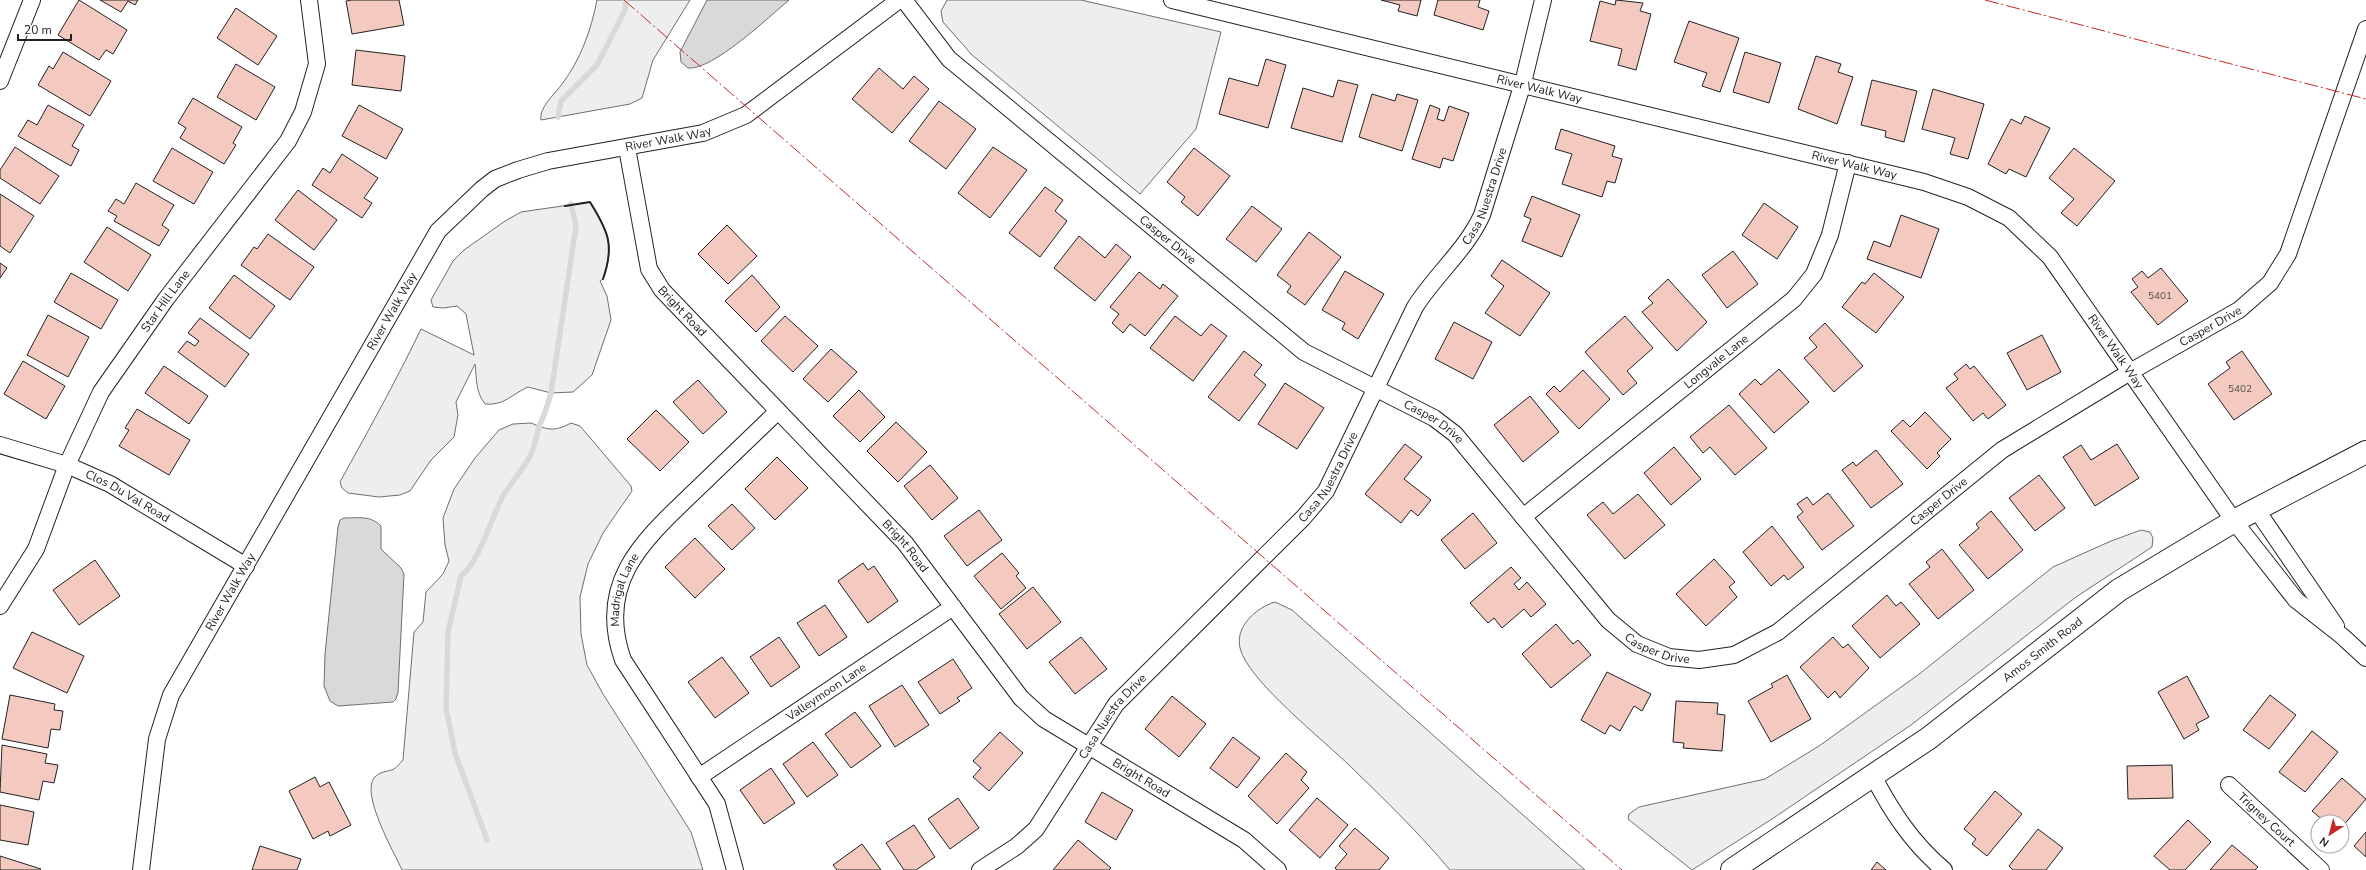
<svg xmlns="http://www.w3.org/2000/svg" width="2366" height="870" viewBox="0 0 2366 870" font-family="'Nunito Sans',sans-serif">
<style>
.green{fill:#eee;stroke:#6f6f6f}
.water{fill:#d9d9d9;stroke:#6f6f6f}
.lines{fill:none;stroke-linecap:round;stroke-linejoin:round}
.stream{stroke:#d9d9d9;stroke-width:5.5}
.building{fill:#f3c9c0;stroke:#222}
.street-casing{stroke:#222;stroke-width:18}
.secondary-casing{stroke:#222;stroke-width:24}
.street{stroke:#fff;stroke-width:16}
.secondary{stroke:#fff;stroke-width:22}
.wall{stroke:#222;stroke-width:2}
.power{stroke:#c62828;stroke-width:1;stroke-dasharray:14 3 2 3;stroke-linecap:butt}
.labels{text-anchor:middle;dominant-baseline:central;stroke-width:3;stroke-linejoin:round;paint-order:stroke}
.number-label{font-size:10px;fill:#564c4a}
.street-label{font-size:12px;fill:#222;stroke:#fff}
</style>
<rect width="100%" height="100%" fill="#fff"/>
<g class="green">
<path d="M597 0H690L653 60 642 98 630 104 541 120C539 107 555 94 562 84 581 59 591 30 597 0Z"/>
<polygon points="947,0 1081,0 1221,32 1196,129 1140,194 972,55 943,22 941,11"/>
<path d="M590 202C608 231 615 245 603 279L600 281 607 296 611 320 592 375 573 392 551 393 528 387C512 394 504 406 485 404 475 391 477 379 475 364L456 402 458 415 454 437 431 460 410 491 400 495 379 497 348 493 342 488 340 482C368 431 396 381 421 329L474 355 466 314 457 306 443 308 433 307 431 300 453 261 464 250 505 221 521 212Z"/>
<path d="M531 423C548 430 554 432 571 423L580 426 631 486 632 491 603 533 588 564 580 597 581 634 587 665 603 694 691 832 703 870H402C394 852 361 795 374 778 380 771 387 772 394 769 397 767 400 763 403 760L414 632 423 622 426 592 443 574 449 561 445 545 443 518 454 489 475 458 499 430 513 424Z"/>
<polygon points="2141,530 2150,532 2153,538 2152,547 2076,597 1911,725 1772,819 1692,870 1628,819 1629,814 1639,807 1765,779 1819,746 1918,675 2053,567 2111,541"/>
<path d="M1275 602 1292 610 1585 870H1450C1420 834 1385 800 1351 767 1326 742 1247 680 1240 648 1235 626 1256 608 1275 602Z"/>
</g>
<g class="water">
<path d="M707 0H789C770 16 712 71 688 68L681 62 680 52Z"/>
<path d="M344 518C358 518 370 515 381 526V549L401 568 404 574 398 692 396 699 393 702 338 706 330 701 324 686 325 654 338 527 340 520Z"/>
</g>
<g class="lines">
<g class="stream">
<polyline points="558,117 561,101 597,65 625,10 626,0"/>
<path d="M487 840 455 753 446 708 448 632 461 576C481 559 490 520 503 496 511 482 523 470 530 456 536 445 536 434 540 424 545 414 548 404 551 393L576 226 571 204"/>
</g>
</g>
<g class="building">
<polygon points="79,0 127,30 113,54 106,50 99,60 58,35"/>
<polygon points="100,0 138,0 135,5 128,1 121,12"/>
<polygon points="352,0 399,0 404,25 352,34 346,1"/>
<polygon points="1381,0 1421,0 1417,16 1398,11 1400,5"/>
<polygon points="1438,0 1480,0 1478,7 1489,11 1483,30 1434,15"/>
<polygon points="1616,0 1643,3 1640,11 1651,14 1636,70 1618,65 1622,49 1590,41 1600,1 1615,5"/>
<polygon points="236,8 277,36 258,65 217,38"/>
<polygon points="1689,21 1739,38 1720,92 1702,86 1707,73 1674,62"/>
<polygon points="356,50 405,56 401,91 352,85"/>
<polygon points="63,52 111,81 90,116 38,85 49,66 53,69"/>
<polygon points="1745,52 1781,63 1769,103 1733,92"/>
<polygon points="1816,56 1841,64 1838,72 1853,77 1837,124 1798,109"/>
<polygon points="1266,59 1286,65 1268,128 1219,114 1229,78 1258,86"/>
<polygon points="236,64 275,87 256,120 217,97"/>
<polygon points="879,68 903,89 914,76 929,89 892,133 852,99"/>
<polygon points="1338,80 1358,85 1342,142 1291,128 1303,88 1333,97"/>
<polygon points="1872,80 1917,91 1904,142 1885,137 1886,131 1861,125"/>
<polygon points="1933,89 1984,104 1968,159 1950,154 1955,138 1922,129"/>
<polygon points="1372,94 1395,101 1397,94 1418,100 1402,151 1359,137"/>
<polygon points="193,98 242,127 233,143 236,145 224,164 180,138 186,128 178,123"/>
<polygon points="939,101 976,129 946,169 909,141"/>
<polygon points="48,105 84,125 72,146 79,150 71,166 18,136 28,120 37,125"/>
<polygon points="359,105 403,129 386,159 342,136"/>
<polygon points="1430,105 1440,109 1437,119 1444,121 1449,106 1469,113 1453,161 1443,158 1440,168 1412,159"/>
<polygon points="2025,116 2050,128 2026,177 2009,169 2006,174 1988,164 2011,119 2021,124"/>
<polygon points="1561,129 1615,146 1612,156 1622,159 1615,183 1607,181 1602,197 1562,184 1572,154 1555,149"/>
<polygon points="15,147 59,176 40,204 0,178 0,170"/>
<polygon points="993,147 1027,170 990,218 958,193"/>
<polygon points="172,148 213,172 194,204 153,181"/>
<polygon points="1194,148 1230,176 1198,216 1181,202 1185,197 1167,182"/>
<polygon points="2074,148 2115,181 2077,226 2061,213 2074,199 2049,178"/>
<polygon points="342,154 378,178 364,198 372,203 362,218 312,185 323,168 330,173"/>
<polygon points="136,183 174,205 162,225 169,230 159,246 114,221 117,216 108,211 116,199 124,204"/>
<polygon points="1045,187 1063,200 1055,211 1067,221 1040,257 1009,233"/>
<polygon points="298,190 337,220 314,250 275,220"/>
<polygon points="0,194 34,216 10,253 0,246"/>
<polygon points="1532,196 1580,215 1562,257 1522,241 1531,219 1524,216"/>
<polygon points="1764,203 1798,227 1777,259 1742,235"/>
<polygon points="1252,206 1282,229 1256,262 1226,239"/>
<polygon points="1901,215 1939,229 1921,278 1867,259 1874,241 1890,247"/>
<polygon points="727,225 757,256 728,284 698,254"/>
<polygon points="107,227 151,255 128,291 84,262"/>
<polygon points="1309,232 1341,257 1305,305 1287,292 1291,286 1277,275"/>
<polygon points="268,234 314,267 290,300 241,265 254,247 257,249"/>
<polygon points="1079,236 1105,258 1116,244 1131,257 1095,301 1054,268"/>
<polygon points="1733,251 1758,284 1727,308 1702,275"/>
<polygon points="1502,260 1550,293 1520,336 1485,313 1504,286 1491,276"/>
<polygon points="0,263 7,268 0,278"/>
<polygon points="2161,268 2188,301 2158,325 2131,292 2138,287 2132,279 2142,271 2148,278"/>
<polygon points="1345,271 1384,294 1358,339 1342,329 1345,323 1322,310"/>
<polygon points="1139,272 1160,289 1163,284 1178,296 1145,336 1130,324 1123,333 1112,323 1119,314 1110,307"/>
<polygon points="71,273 118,300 101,329 54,302"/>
<polygon points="1874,273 1904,297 1876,333 1842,307 1862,282 1865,284"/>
<polygon points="234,275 275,306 250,339 209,308"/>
<polygon points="752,275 780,307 756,332 725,301"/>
<polygon points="1668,279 1707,322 1677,351 1642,312 1653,303 1648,298"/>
<polygon points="48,315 89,337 68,377 27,355"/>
<polygon points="785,316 818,346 793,372 761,341"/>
<polygon points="1175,316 1201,336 1211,324 1227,336 1193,381 1150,348"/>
<polygon points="1625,316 1653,348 1627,371 1637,383 1623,395 1585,352"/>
<polygon points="200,318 249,354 225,387 178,352 187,341 195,346 199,341 188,333"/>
<polygon points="1454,322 1492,342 1473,379 1435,359"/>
<polygon points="1825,323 1863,366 1834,392 1804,358 1817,347 1809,338"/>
<polygon points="2042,335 2061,372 2027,390 2007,353"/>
<polygon points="831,349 857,372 828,402 803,379"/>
<polygon points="1244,351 1262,365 1254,375 1266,385 1239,421 1208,397"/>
<polygon points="2242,351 2272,394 2234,420 2208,384 2230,368 2226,362"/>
<polygon points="23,361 65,386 46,419 4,394"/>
<polygon points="1966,364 1970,369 1974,366 2006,405 1988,419 1983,413 1973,421 1946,388 1958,379 1954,374"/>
<polygon points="164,366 208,396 189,424 145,393"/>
<polygon points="1779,369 1809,402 1774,433 1739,394 1755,379 1761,385"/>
<polygon points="1583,370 1610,399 1579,429 1546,394 1554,386 1560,392"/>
<polygon points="698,380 727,412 703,434 673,402"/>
<polygon points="1285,383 1324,408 1297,449 1258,424"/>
<polygon points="859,390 885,417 860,442 833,416"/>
<polygon points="1530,396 1559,432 1523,462 1494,425"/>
<polygon points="1729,405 1767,448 1735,475 1710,447 1703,453 1690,437"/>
<polygon points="137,409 190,440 169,475 119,446 129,430 125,428"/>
<polygon points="656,410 689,442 660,471 627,439"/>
<polygon points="1925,412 1951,439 1937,453 1940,456 1927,469 1891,431 1903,420 1910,427"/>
<polygon points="896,422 927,452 898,482 867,451"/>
<polygon points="1405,444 1422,457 1404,479 1431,500 1418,516 1411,510 1401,523 1365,494"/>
<polygon points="2117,444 2139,478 2095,506 2063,457 2081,445 2091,460"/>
<polygon points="1674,447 1701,479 1671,505 1644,473"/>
<polygon points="1876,450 1903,484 1871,508 1842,470 1853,462 1856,466"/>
<polygon points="777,457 808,488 775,520 745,489"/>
<polygon points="930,465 958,498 932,520 904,486"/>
<polygon points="2039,475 2065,508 2035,531 2009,498"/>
<polygon points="1828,493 1854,526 1822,550 1797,517 1803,512 1797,504 1807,497 1813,505"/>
<polygon points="1638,494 1665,525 1625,559 1587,515 1603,502 1613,514"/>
<polygon points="732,504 755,528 732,550 708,526"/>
<polygon points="979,510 1002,540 967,566 944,536"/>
<polygon points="1991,511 2023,550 1988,579 1959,545 1979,528 1976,524"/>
<polygon points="1473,513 1497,543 1465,569 1441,540"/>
<polygon points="1772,526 1804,567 1788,580 1784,575 1771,586 1743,552"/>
<polygon points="695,538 725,569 695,598 665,567"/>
<polygon points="1942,549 1974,590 1938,619 1909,584 1930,567 1926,562"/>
<polygon points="1002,553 1019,573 1016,576 1026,588 1001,609 974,576"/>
<polygon points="1714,559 1735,582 1729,587 1737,597 1706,626 1676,594"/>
<polygon points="95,560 120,596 79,625 53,590"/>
<polygon points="863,563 868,570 874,566 898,601 868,623 838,581"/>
<polygon points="1511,567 1521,578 1514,584 1519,590 1527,582 1546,604 1531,617 1524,609 1502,628 1494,618 1488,623 1470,603"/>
<polygon points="1033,587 1061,622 1027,649 999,614"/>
<polygon points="1887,595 1896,606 1901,602 1920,624 1880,658 1852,626"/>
<polygon points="825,605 847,637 819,656 797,623"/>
<polygon points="1556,624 1573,644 1578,640 1591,655 1551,688 1522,654"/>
<polygon points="32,632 84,656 67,693 13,668"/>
<polygon points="779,637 800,667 771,687 750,657"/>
<polygon points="1081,637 1107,669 1075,694 1049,662"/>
<polygon points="1833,637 1843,648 1848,644 1869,668 1840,698 1835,691 1828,698 1800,667"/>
<polygon points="722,657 749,693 715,718 688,682"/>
<polygon points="953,659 972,688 957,698 960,701 940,714 918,682"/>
<polygon points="1607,672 1651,694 1642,711 1634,706 1620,731 1610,725 1605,734 1581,720"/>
<polygon points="1787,675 1811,719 1771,742 1748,701 1773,687 1771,684"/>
<polygon points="2187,676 2209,717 2196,724 2199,730 2184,739 2158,692"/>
<polygon points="902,685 929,725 895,747 869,706"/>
<polygon points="10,695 55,704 54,710 63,711 60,730 51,729 48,748 2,739"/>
<polygon points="2270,695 2296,715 2269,749 2243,730"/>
<polygon points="1172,696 1206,724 1179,757 1145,729"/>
<polygon points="1676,701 1718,703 1717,714 1725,715 1722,751 1683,748 1684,743 1673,742"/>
<polygon points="855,712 881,746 851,768 825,734"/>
<polygon points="2312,731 2338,752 2305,792 2279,772"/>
<polygon points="1000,732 1023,753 989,791 973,777 981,768 973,761"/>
<polygon points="1233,737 1260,758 1237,788 1210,768"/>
<polygon points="813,742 838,775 807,797 783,764"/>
<polygon points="2,745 47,754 45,763 58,765 54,783 43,781 39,800 0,792"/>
<polygon points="1286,753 1307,772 1301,780 1309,788 1277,824 1248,796"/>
<polygon points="2172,765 2173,798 2128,799 2127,766"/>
<polygon points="771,768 795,803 764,824 740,790"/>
<polygon points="315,777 320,787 329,782 351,825 330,836 328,831 313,839 289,791"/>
<polygon points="2342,778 2366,799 2342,827 2342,822 2325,822 2312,811"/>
<polygon points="1995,791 2022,814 1987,856 1972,844 1976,839 1964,829"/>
<polygon points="1102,792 1133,810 1116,840 1085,822"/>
<polygon points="958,798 979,828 950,849 928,819"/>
<polygon points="1317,798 1348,825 1320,858 1289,830"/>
<polygon points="0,805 34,812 28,845 0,840"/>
<polygon points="2188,820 2211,842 2185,870 2170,870 2154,856"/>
<polygon points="914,825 935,857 916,870 904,870 886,843"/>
<polygon points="1355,828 1389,858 1379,870 1337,870 1335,868 1347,854 1339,846"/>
<polygon points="2038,829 2063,848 2046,870 2013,870 2009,866"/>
<polygon points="2366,832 2366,857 2354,846"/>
<polygon points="1078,840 1111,868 1109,870 1053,870"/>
<polygon points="862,844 881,870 837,870 833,865"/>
<polygon points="2232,845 2258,867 2255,870 2210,870"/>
<polygon points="260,846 301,859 297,870 252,870"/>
<polygon points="0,856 41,869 40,870 0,870"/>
<polygon points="1877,862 1886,870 1871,870"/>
</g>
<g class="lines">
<defs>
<g id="street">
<path id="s1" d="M904 0 949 59 1304 352 1434 418 1455 434 1608 620 1637 644 1669 657 1699 660 1734 655 1778 632 2002 450 2130 372 2239 310 2270 283 2288 254 2366 29"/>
<path id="s2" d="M1172 0 1924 182 1968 197 2009 218 2050 257 2234 521 2296 600 2342 636 2366 658"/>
<polyline points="0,81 32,0"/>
<path id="s3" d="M627 148 649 269 662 290 905 543 1021 698 1044 719 1244 840 1278 870"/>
<path id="s4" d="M0 445 67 465 110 484 246 566"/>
<polyline points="2256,509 2336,626"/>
<path id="s5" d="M1523 517 1794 299 1814 274 1830 235 1848 163"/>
<path id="s6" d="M0 606 36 549 67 465 101 392 166 299 288 141 303 112 317 64 309 0"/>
<path d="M1873 776C1892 812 1912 843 1944 870"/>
<path id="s7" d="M699 777 953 607"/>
<path id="s8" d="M2229 785 2321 870"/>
<path id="s9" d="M141 870 157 739 171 695 438 231 482 189 495 179 518 170 548 161 703 133 746 115 899 0"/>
<path id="s10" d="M735 870 717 804 623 660C595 581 645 539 697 489 724 463 751 437 778 411"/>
<path id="s11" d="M980 870 1017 846 1036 829 1116 704 1303 518 1326 491 1415 307C1435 275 1466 250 1482 215L1523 83 1543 0"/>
</g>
<g id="secondary">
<path id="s12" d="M1732 870 1929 738 2119 590 2234 521 2366 452"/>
</g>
</defs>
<use href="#street" class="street-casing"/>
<use href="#secondary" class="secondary-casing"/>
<use href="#street" class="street"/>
<use href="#secondary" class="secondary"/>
<path class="wall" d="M565 206 590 202C608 231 615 245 603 279"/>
<g class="power">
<polyline points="624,0 1622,870"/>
<polyline points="1985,0 2366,99"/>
</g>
</g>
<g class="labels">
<g class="number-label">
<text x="2160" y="296">5401</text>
<text x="2240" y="389">5402</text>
</g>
<g class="street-label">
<text stroke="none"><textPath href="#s2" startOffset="378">River Walk Way</textPath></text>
<text stroke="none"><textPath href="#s9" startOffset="969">River Walk Way</textPath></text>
<text stroke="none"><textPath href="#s2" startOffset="702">River Walk Way</textPath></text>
<text stroke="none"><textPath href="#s11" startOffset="854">Casa Nuestra Drive</textPath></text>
<text stroke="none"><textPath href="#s1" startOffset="358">Casper Drive</textPath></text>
<text stroke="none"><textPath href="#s6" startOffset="349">Star Hill Lane</textPath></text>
<text stroke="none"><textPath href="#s9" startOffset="621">River Walk Way</textPath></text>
<text stroke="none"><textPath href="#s3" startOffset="177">Bright Road</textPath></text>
<text stroke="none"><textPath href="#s1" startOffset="1666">Casper Drive</textPath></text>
<text stroke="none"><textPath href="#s2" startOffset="1038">River Walk Way</textPath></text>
<text stroke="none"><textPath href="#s5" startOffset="248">Longvale Lane</textPath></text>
<text stroke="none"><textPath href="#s1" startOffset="682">Casper Drive</textPath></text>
<text stroke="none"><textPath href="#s11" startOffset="530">Casa Nuestra Drive</textPath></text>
<text stroke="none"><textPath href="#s4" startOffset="138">Clos Du Val Road</textPath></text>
<text stroke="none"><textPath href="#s1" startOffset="1342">Casper Drive</textPath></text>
<text stroke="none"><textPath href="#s3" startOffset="501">Bright Road</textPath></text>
<text stroke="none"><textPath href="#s10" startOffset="313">Madrigal Lane</textPath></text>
<text stroke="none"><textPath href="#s9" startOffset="297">River Walk Way</textPath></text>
<text stroke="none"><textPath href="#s1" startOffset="1006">Casper Drive</textPath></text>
<text stroke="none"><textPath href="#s12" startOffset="381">Amos Smith Road</textPath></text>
<text stroke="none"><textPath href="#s7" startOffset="153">Valleymoon Lane</textPath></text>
<text stroke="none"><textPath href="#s11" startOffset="206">Casa Nuestra Drive</textPath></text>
<text stroke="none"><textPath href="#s3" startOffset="837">Bright Road</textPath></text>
<text stroke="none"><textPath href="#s8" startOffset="51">Trigney Court</textPath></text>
</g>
</g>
<g transform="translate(2330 834) rotate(216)"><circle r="19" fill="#ffffff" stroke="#a7a7a7"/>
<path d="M0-3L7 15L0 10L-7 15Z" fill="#c62828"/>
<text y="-6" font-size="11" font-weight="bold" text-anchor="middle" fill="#222222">N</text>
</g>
<path d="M18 34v6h53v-6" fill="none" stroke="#222222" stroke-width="2"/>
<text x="24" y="34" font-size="12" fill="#222222" stroke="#ffffff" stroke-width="3" paint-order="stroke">20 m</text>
</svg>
